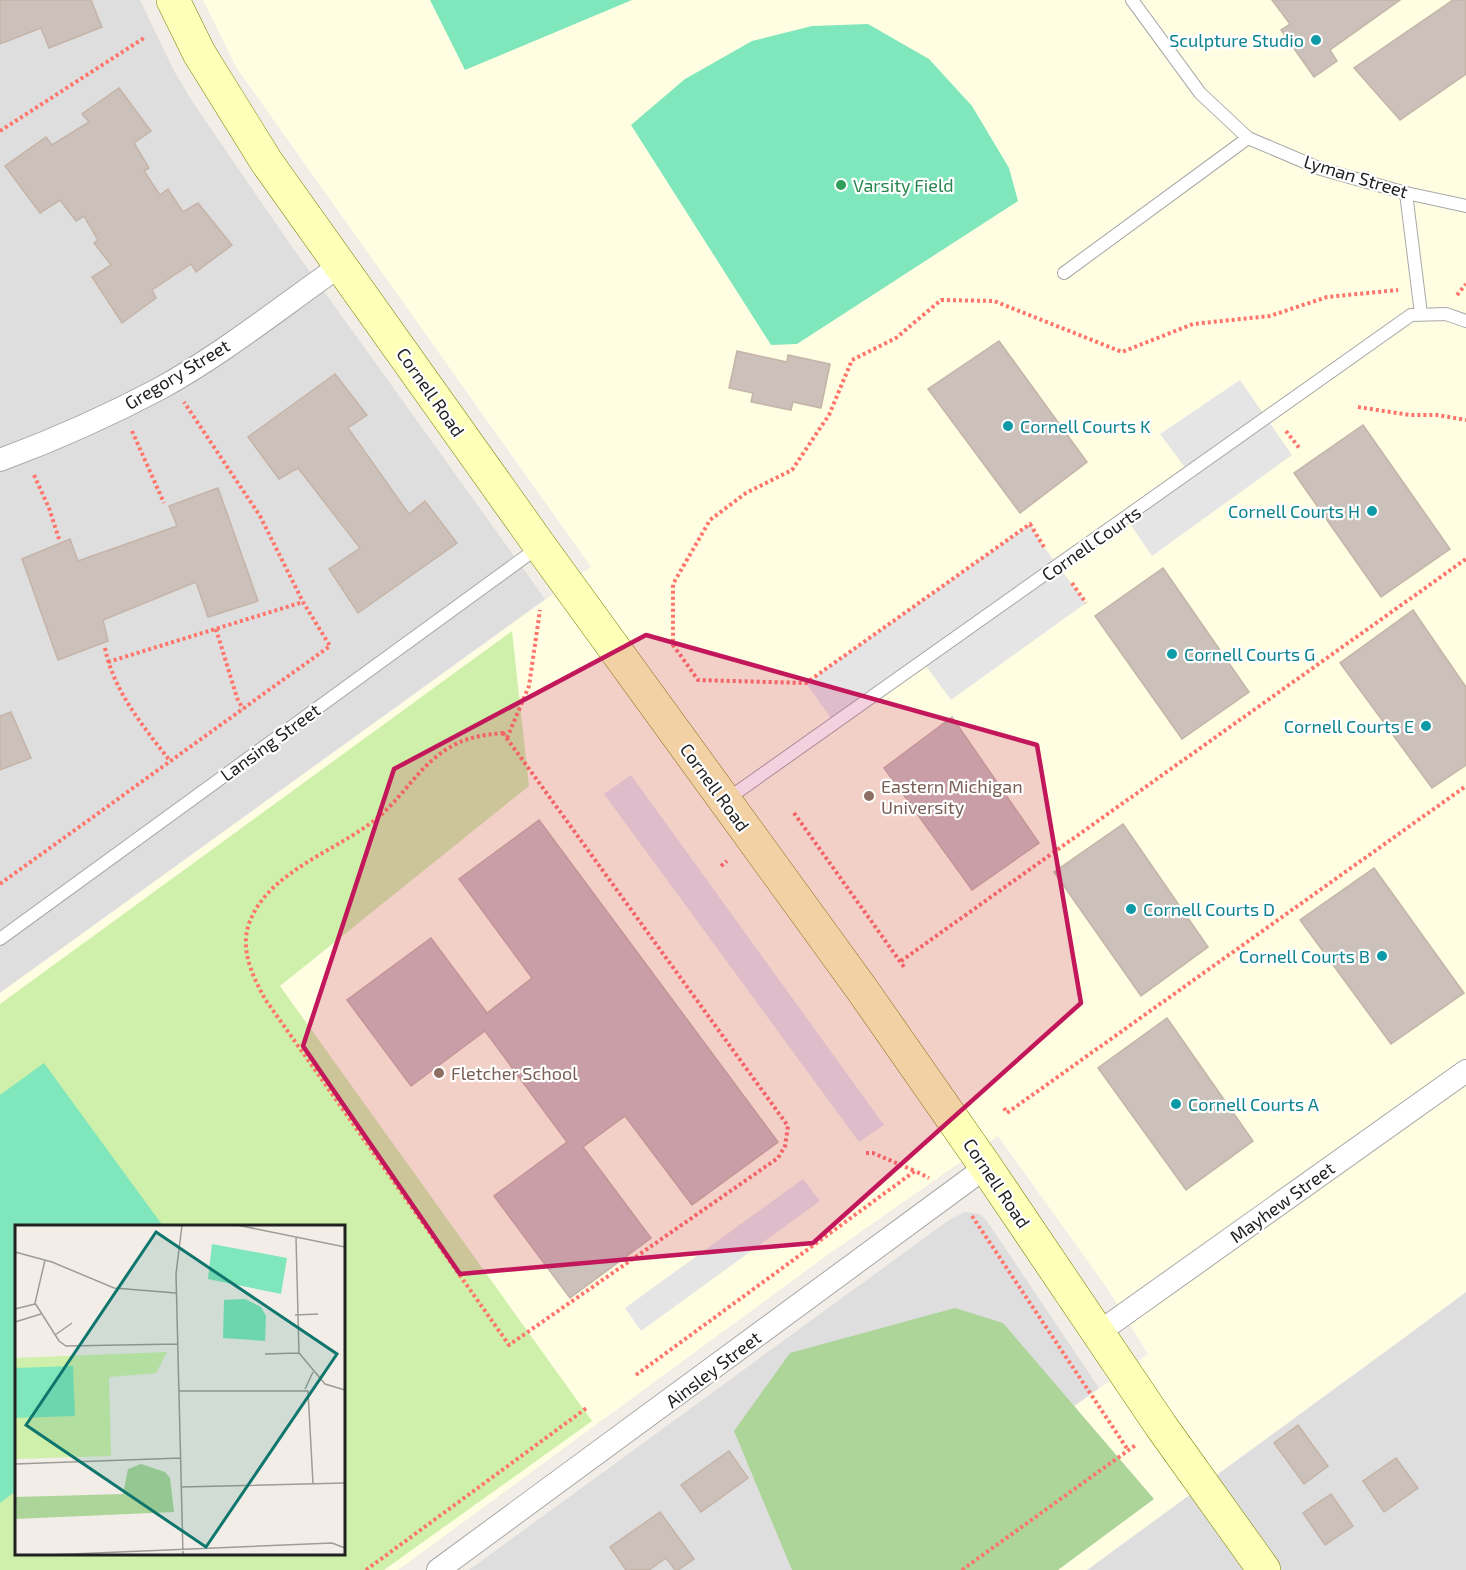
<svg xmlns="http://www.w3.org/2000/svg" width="1466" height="1570" viewBox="0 0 1466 1570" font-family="'Exo 2',sans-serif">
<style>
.residential{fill:#dfdede}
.education{fill:#fffee3}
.grass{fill:#cff0aa;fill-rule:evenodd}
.forest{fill:#add599}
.pitch{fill:#7fe7bb}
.parking{fill:#e5e5e5}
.building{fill:#cbc0ba;stroke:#c5b4a8;stroke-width:1.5}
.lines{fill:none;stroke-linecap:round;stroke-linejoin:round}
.lane-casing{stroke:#a8a8a8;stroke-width:14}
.street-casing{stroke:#a8a8a8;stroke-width:24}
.secondary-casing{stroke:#778000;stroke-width:34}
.path{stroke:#ff756b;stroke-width:4;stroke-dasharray:3 3;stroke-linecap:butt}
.lane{stroke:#fff;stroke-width:12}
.street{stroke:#fff;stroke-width:22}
.secondary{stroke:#feffb8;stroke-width:33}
.marked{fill:#c2185b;fill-opacity:0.2;stroke:#c2185b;stroke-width:4.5;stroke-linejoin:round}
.culture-dot{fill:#0f9aa8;stroke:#fff;stroke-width:2}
.leisure-dot{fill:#2e9e5b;stroke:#fff;stroke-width:2}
.education-dot{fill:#8d6e63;stroke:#fff;stroke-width:2}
.labels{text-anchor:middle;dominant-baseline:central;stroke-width:4.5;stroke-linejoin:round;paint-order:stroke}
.culture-label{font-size:18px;fill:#0d838f;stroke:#fff;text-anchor:end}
.street-label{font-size:18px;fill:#212121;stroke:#fff}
.leisure-label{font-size:18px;fill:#27864d;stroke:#fff;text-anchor:start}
.education-label{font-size:18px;fill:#785e54;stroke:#fff;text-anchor:start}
.inset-road{fill:none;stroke:#9e9c98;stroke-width:1.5}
.view{fill:#0f766e;fill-opacity:0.15;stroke:#0f766e;stroke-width:3}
.inset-edge{fill:none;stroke:#212121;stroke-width:3}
</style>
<rect width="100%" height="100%" fill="#f2eee7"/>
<g class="residential">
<polygon points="0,0 140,0 174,71 194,104 290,244 545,599 0,993"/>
<polygon points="965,1212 980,1214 987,1221 1099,1388 845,1570 469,1570 949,1220"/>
<polygon points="1466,1292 1466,1570 1087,1570 1407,1336"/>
</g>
<polygon class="education" points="203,0 1466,0 1466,1292 1087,1570 845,1570 1148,1354 1107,1288 998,1136 826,1256 398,1570 177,1570 344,1554 344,1226 16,1226 16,1554 0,1570 0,993 591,567 236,67"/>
<path class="grass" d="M512 631 529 786 280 986 592 1421 384 1570H0V1004ZM16 1226H344V1554H16Z"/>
<polygon class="forest" points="955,1308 1003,1323 1154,1499 1058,1570 792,1570 734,1431 790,1353"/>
<g class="pitch">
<polygon points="430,0 632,0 465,70"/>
<polygon points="868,24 929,59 972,106 1009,168 1018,201 797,344 771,345 631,125 685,79 752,41 812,26"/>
<polygon points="44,1063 163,1226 16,1226 16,1491 0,1503 0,1095"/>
</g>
<g class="parking">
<polygon points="1240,380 1292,455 1152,556 1126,518 1189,473 1160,434"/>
<polygon points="1030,524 1044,547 1086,603 951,700 923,662 835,724 806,683"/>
<polygon points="631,775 884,1125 859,1142 604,794"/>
<polygon points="803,1179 820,1201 641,1331 625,1308"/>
</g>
<g class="building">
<polygon points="0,0 91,0 102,27 49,48 41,28 0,44"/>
<polygon points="1272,0 1400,0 1330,50 1337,61 1314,77 1281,30 1290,24"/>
<polygon points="1453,0 1466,0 1466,74 1400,120 1354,68"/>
<polygon points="119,88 151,131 134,143 149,168 144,171 160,195 168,189 183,212 198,203 232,245 196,272 191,264 152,290 156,298 122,323 92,277 111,265 94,243 98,240 84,216 76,221 60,200 40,213 5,166 46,137 52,145 89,122 82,114"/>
<polygon points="999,341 1087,462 1020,513 928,389"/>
<polygon points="737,351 787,362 788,355 830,364 821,408 793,402 791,410 751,402 753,393 729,388"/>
<polygon points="335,374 367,415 348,428 409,514 425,501 457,543 358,613 329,569 360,548 298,468 279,479 248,437"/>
<polygon points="1363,425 1450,549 1381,597 1294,473"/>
<polygon points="218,488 258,601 208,617 196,582 103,620 108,641 58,660 22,559 70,539 78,561 177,526 169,506"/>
<polygon points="1163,568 1249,692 1182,739 1095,616"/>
<polygon points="1413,610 1466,687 1466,765 1432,788 1340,663"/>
<polygon points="11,712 31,758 0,770 0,716"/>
<polygon points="952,717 1039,843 972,890 884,768"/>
<polygon points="539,820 778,1142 692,1205 625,1116 583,1147 651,1238 570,1298 494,1196 567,1142 485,1031 411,1086 347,1000 431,938 487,1013 532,978 459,879"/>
<polygon points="1123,824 1208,947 1141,996 1054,872"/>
<polygon points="1374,868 1464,993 1391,1044 1300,920"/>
<polygon points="1167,1018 1253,1141 1186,1190 1098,1068"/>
<polygon points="1298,1425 1328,1466 1304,1484 1274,1443"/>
<polygon points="729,1451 748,1478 701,1512 681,1485"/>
<polygon points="1396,1458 1418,1488 1384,1512 1363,1481"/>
<polygon points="1331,1494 1353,1526 1325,1545 1303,1513"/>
<polygon points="660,1512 694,1559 678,1570 675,1570 666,1558 649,1570 626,1570 610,1547"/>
</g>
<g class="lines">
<defs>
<g id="lane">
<polyline points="1132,0 1200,93 1248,138 1321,169 1406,193 1466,206"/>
<polyline points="1406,193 1421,314"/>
<polyline points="1064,273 1248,138"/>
<polyline points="726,800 1411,315 1446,314 1466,321"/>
<polyline points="0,939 540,546"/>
</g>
<g id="street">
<path d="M0 460C54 440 108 416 159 389 223 354 281 307 341 265"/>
<polyline points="1098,1333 1466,1071"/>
<polyline points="438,1570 986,1167"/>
</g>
<polyline id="secondary" points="173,0 199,53 266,161 540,546 861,988 986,1167 1161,1426 1264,1570"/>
</defs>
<use href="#lane" class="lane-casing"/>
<use href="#street" class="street-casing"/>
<use href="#secondary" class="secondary-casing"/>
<g class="path">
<polyline points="0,131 144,38"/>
<polyline points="1457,295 1466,284"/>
<polyline points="1358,407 1410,415 1437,415 1466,420"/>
<polyline points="132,431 164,503"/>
<polyline points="1286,431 1300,449"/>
<polyline points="34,475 49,508 60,542"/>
<polyline points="1044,547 1030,524 806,683 698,680 673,645 673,584 710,520 746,493 792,470 829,415 852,360 896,338 941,300 994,301 1122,352 1193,324 1270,316 1327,297 1398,290"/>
<polyline points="1072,583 1086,603"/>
<polyline points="216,629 237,698 243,709"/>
<path d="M105 648C114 692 143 726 170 761"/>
<polyline points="108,662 303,602"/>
<path d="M503 733 788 1126 785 1146 778 1158 509 1345 265 999C252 975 239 948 250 921 271 868 344 849 383 813 406 792 420 766 447 749 466 737 482 735 503 733Z"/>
<polyline points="507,738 529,686 540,610"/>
<polyline points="794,813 904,967"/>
<polyline points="721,866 727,861"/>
<polyline points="0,884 330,646 303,602 260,516 184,402"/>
<polyline points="901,961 1466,559"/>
<polyline points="1004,1108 1007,1113 1466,786"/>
<polyline points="866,1153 873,1153 915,1171"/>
<polyline points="972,1216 1128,1450"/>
<polyline points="636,1375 915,1171 929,1178"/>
<polyline points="366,1570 588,1407"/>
<polyline points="962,1570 1137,1444"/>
</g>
<use href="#lane" class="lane"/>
<use href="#street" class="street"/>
<use href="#secondary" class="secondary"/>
</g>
<path class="marked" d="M646 635 1037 745 1081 1003 813 1243 460 1274 303 1046 394 769Z"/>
<g class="culture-dot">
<circle cx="1316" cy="40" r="6"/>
<circle cx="1008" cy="426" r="6"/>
<circle cx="1372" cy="511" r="6"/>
<circle cx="1172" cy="654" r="6"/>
<circle cx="1426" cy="726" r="6"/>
<circle cx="1131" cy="909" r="6"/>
<circle cx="1382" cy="956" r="6"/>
<circle cx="1176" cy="1104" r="6"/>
</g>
<circle class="leisure-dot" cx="841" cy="185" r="6"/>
<g class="education-dot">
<circle cx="869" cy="796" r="6"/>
<circle cx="439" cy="1073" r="6"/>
</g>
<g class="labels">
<g class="culture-label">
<text x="1304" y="40">Sculpture Studio</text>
<text x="1020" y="426" text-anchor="start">Cornell Courts K</text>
<text x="1360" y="511">Cornell Courts H</text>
<text x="1184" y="654" text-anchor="start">Cornell Courts G</text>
<text x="1414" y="726">Cornell Courts E</text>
<text x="1143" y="909" text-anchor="start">Cornell Courts D</text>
<text x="1370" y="956">Cornell Courts B</text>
<text x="1188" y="1104" text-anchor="start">Cornell Courts A</text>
</g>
<g class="street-label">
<text transform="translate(1356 176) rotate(17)">Lyman Street</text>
<text transform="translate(177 374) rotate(-31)">Gregory Street</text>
<text transform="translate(431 392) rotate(55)">Cornell Road</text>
<text transform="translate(1091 543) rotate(-35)">Cornell Courts</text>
<text transform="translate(270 742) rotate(-36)">Lansing Street</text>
<text transform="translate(715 787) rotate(54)">Cornell Road</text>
<text transform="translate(997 1183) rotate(56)">Cornell Road</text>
<text transform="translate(1282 1202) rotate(-36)">Mayhew Street</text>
<text transform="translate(713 1369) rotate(-37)">Ainsley Street</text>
</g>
<g class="leisure-label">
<text x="853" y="185">Varsity Field</text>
</g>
<g class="education-label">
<text x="881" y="786">Eastern Michigan<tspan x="881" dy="21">University</tspan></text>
<text x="451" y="1073">Fletcher School</text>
</g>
</g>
<g transform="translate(15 1225)">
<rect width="330" height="330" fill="#f2eee7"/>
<path d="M152 127 141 148 94 152 96 231 0 234V133Z" fill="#cff0aa"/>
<path d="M126 239 150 247 155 253 159 287 0 294V272L108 269 113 244Z" fill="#add599"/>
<path d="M197 19 272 33 266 69 193 54ZM230 74 246 82 251 91 250 116 208 113 209 75ZM58 141 60 191 0 193V143Z" fill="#7fe7bb"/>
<path class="inset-road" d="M167 0 161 49 168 330M222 0 330 22M281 12 284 128 310 159 330 165M0 27 37 37 99 63 161 68M30 35 20 78 44 116 51 121 162 119M0 84 20 79M280 90 303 89M0 97 26 89M40 110 57 98M250 129 284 128M290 164 298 147M164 166H293L298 259M0 239 166 233M166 262 330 258M33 330 317 318 330 323"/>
<path class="view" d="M141 7 322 129 191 322 11 200Z"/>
<rect width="330" height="330" class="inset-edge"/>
</g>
</svg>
